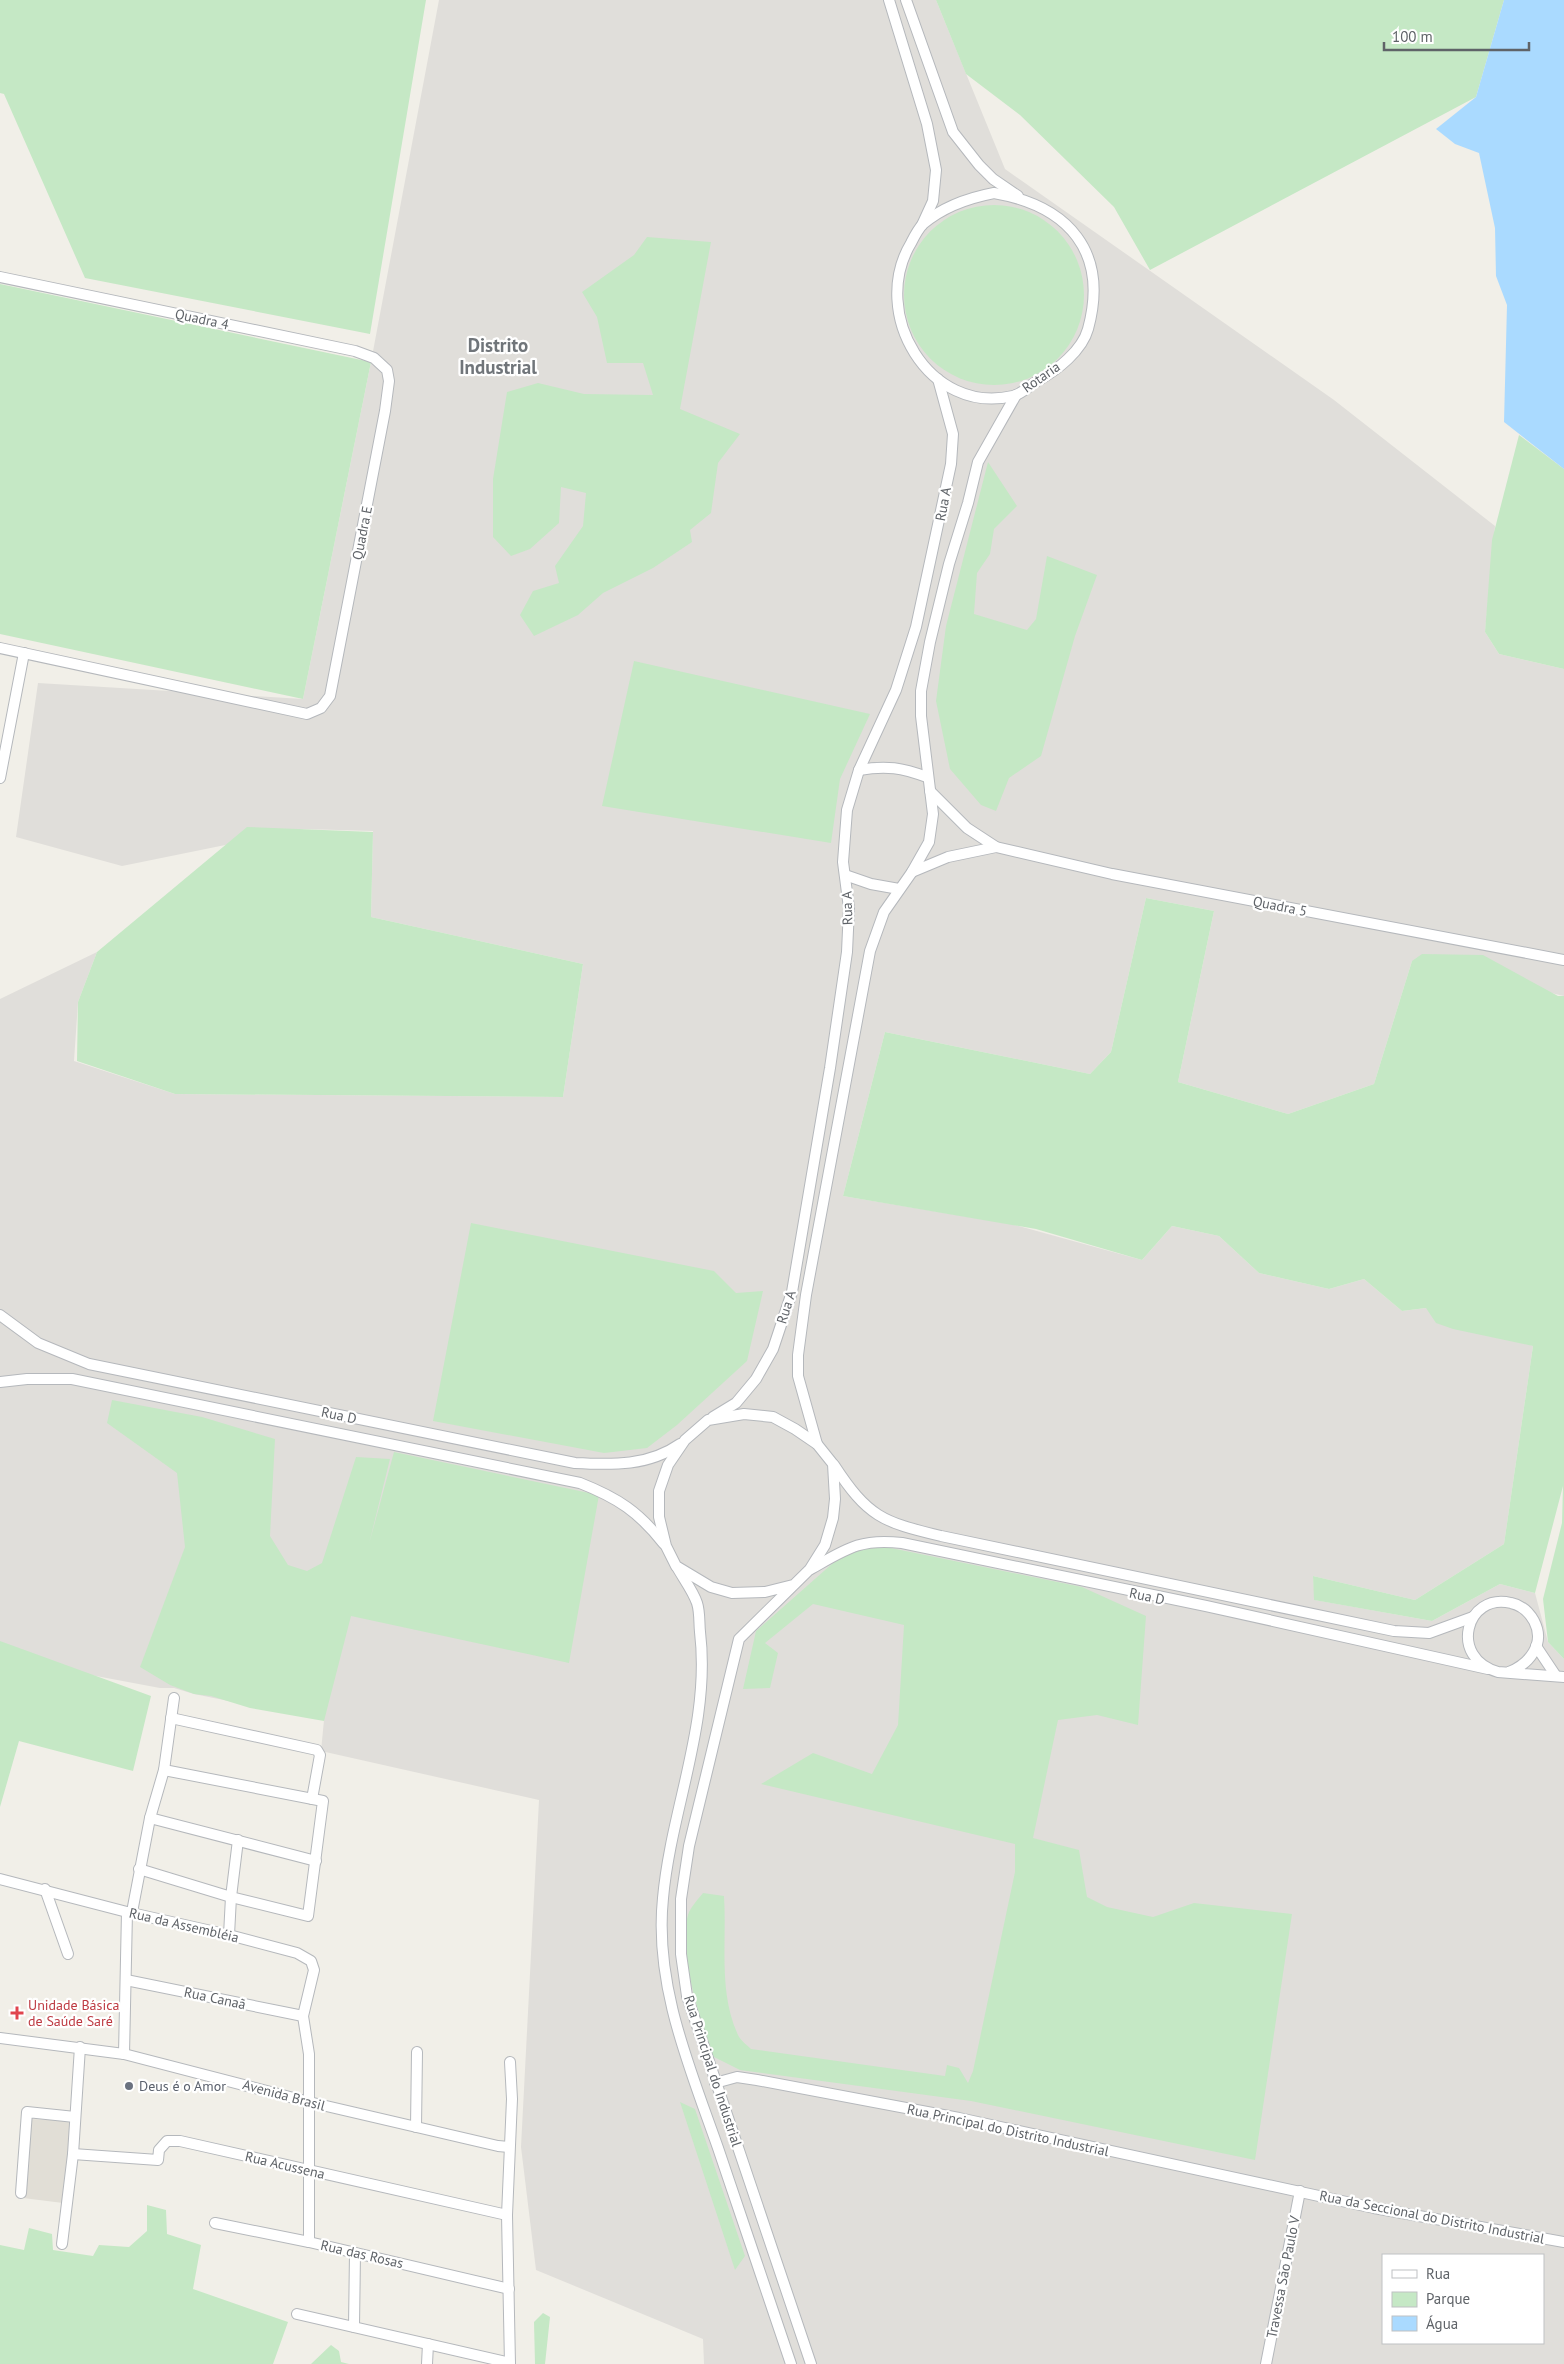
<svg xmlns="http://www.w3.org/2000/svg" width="1564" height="2364" viewBox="0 0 1564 2364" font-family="'PT Sans',sans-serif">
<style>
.industrial{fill:#e0deda;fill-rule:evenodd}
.education{fill:#e1ded6}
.green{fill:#c5e8c5}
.water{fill:#aadaff}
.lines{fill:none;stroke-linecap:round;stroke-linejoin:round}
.street-casing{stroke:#b5b8bc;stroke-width:12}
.street{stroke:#fff;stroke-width:10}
.health-dot{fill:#e0444e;stroke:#fff;stroke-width:2}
.worship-dot{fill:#6b7280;stroke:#fff;stroke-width:2}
.labels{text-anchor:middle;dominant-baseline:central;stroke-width:4.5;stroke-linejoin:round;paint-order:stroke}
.street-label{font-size:14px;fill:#5f6368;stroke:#fff}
.health-label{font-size:14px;fill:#be3a42;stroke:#fff;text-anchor:start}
.worship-label{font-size:14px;fill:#5b616d;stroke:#fff;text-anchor:start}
.district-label{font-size:19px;font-weight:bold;fill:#70757a;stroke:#fff}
</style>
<rect width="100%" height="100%" fill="#f1efe8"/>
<path class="industrial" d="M439 0H936L1005 169 1334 400 1495 526 1485 632 1499 654 1564 669V996L1412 961 1374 1084 1288 1114 1178 1082 1214 911 1146 898 1111 1052 1090 1074 885 1032 843 1196 1011 1224 1142 1260 1172 1226 1219 1236 1259 1273 1329 1289 1364 1279 1402 1311 1426 1308 1533 1346 1504 1544 1415 1600 1313 1576 1315 1600 1432 1621 1500 1584 1535 1593 1548 1642 1564 1659V2364H704L703 2339 536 2270 521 2147 539 1800 321 1751 324 1720 194 1694 174 1688H160L0 1658V999L97 952 78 1002 74 1061 175 1094 563 1097 583 964 371 917 373 831 304 829 122 866 16 837 38 683 303 699 371 362ZM1383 2255H1543V2343H1383Z"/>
<polygon class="education" points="30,2119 71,2121 63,2203 23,2198"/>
<g class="green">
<polygon points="0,0 426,0 370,334 85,278 4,94 0,93"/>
<polygon points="936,0 1504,0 1476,97 1150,270 1114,207 1020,115 966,74"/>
<circle cx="994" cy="295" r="90"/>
<polygon points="647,237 711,242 680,409 740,434 718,463 711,513 690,530 692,542 653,568 603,593 578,615 534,636 520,615 533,591 559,583 555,566 583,526 586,493 561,487 559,523 530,549 511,556 493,537 493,479 507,392 538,383 584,394 653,395 643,363 607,363 597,317 582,292 634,255"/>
<polygon points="0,284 371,362 303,699 0,634"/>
<polygon points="1519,435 1564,469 1564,669 1499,654 1485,632 1492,540"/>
<polygon points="988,462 1017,506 994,529 990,554 977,573 974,614 1027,630 1036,619 1047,556 1097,575 1075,636 1041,756 1009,778 996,811 981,805 950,769 936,701 946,626"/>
<polygon points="634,661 870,714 840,779 831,843 602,806"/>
<polygon points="247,827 373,832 371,917 583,964 563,1097 175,1094 77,1061 78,1002 97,952"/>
<polygon points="1146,898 1214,911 1178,1082 1288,1114 1374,1084 1412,961 1422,954 1483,955 1558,996 1564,996 1564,1659 1548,1642 1543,1599 1562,1523 1563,1486 1535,1593 1500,1584 1432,1621 1314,1600 1313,1576 1415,1600 1504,1544 1533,1346 1453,1329 1436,1323 1426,1308 1402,1311 1364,1279 1329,1289 1259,1273 1219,1236 1172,1226 1142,1260 1036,1229 843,1196 885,1032 1090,1074 1111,1052"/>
<polygon points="471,1223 714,1271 736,1293 763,1291 747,1361 677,1425 647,1448 604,1453 433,1421"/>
<polygon points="112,1400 202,1417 275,1439 270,1536 288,1565 307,1571 322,1563 356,1457 390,1459 369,1544 394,1452 599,1495 569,1663 351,1616 324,1721 250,1708 211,1696 194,1694 170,1685 140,1667 185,1547 177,1473 107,1423"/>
<path d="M886 1547 1082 1587 1146 1616 1138 1725 1097 1715 1058 1720 1033 1838 1079 1850 1087 1897 1107 1907 1153 1917 1194 1903 1292 1914 1255 2160 971 2101 740 2070 712 2056C701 2020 677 1951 688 1915 690 1908 698 1899 703 1893L724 1896C727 1942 718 1992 738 2035 740 2040 747 2045 751 2049L945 2076 947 2065 959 2068 968 2083 973 2071 1015 1872V1844L761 1784 813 1753 872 1774 898 1725 904 1625 813 1604 765 1643 778 1653 770 1688 743 1689 756 1631 833 1563 854 1550Z"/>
<polygon points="0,1641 151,1696 133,1771 19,1741 0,1807"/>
<polygon points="680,2102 695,2109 745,2256 735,2270"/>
<polygon points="147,2205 166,2210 167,2234 201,2245 193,2289 288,2322 273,2364 0,2364 0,2245 24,2250 29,2228 52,2234 53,2250 93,2256 99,2245 129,2247 147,2231"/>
<polygon points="543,2313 550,2317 545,2364 535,2364 534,2322"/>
<polygon points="331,2345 339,2351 341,2362 349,2364 311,2364"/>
</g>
<polygon class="water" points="1504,0 1564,0 1564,469 1504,422 1507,305 1496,276 1495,228 1479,153 1455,144 1436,129 1476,97"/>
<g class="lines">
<defs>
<g id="street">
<polyline points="889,0 927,124 936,170 933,201 922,225"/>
<polyline points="906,0 953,132 979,165 993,179 1018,196"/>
<path d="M994 193C1069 206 1109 252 1088 329 1082 351 1057 370 1039 380 1031 384 1022 394 1013 396 929 416 869 313 911 243 914 237 918 229 923 224 944 206 968 198 994 193Z"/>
<polyline points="0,277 355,351 374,358 387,370 389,381 385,411 330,696 321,708 307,714 0,648"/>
<path d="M859 770C887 765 902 768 927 777"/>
<polyline points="0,778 24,653"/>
<polyline points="930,791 967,828 996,847 1112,874 1564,960"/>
<polyline points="912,872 948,857 996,847"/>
<polyline points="845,875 871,884 899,889"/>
<path d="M0 1315 38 1343 89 1364 575 1463C613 1465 649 1466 680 1444"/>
<path d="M0 1382 27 1379H72L580 1483C618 1498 639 1512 664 1544"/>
<polyline points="713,1417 736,1403 756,1379 773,1349 792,1292 830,1068 847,952 849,908 843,862 847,810 859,770 896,690 916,627 951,464 953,434 938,379"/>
<polyline points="817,1444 798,1376 798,1355 806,1295 870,951 884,912 912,872 929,842 933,814 921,716 921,691 930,642 949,564 968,503 978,462 1016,395"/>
<path d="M834 1465C868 1517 882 1522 941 1536L1394 1631 1429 1633 1473 1617"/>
<path d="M677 1567C683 1578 693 1591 697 1603 700 1612 699 1623 700 1632 711 1723 671 1809 663 1898 654 1985 690 2068 718 2148 742 2220 767 2292 791 2364"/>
<path d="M811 1569C846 1549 860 1538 902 1543L1206 1606 1488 1669"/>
<polyline points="793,1585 765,1592 732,1593 711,1587 676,1566 666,1546 659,1517 659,1491 668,1465 685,1440 708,1420 744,1414 773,1417 795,1429 817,1444 833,1464 835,1499 833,1518 825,1545 810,1569 739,1639 689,1846 681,1899 681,1954 687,1996 811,2364"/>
<polyline points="1536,1646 1556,1676"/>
<path d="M1509 1672C1529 1664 1546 1644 1534 1621 1529 1612 1521 1605 1511 1603 1466 1592 1448 1658 1498 1672L1564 1677"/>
<polyline points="171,1718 317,1750 320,1755 312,1799"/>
<polyline points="150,1818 316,1861"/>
<polyline points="139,1869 231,1897 308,1916 323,1801 164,1770"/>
<polyline points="0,1879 127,1912 229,1935 297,1953 311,1961 314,1970 303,2016 309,2054 309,2242"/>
<polyline points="45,1889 68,1954"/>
<polyline points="132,1912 150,1818 164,1770 174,1698"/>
<polyline points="229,1935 231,1897 238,1840"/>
<polyline points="126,1980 303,2016"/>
<polyline points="0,2038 124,2054 309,2102 498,2146 509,2147"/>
<polyline points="124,2054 127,1912"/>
<polyline points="715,2083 737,2077 757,2080 959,2118 1374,2208 1564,2242"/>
<polyline points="416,2127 417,2052"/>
<polyline points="73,2154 158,2160 159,2150 167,2141 180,2141 507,2215"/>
<polyline points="21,2193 27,2112 75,2117"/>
<polyline points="215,2223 309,2242 509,2289"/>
<polyline points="62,2244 73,2154 80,2047"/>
<polyline points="297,2314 510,2363"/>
<polyline points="354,2327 355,2253"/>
<polyline points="427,2364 428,2344"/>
<polyline points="510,2364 507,2215 512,2099 510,2062"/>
<polyline points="1266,2364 1300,2191"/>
</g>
</defs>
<use href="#street" class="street-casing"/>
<use href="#street" class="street"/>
</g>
<path class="health-dot" d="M14.5 2005.5h5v5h5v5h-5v5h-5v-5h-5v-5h5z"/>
<circle class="worship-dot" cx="129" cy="2086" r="5"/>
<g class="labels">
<g class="street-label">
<text transform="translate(202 319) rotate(12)">Quadra 4</text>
<text transform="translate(1041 377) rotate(-35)">Rotaria</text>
<text transform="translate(943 504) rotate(-79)">Rua A</text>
<text transform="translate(362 533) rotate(-79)">Quadra E</text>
<text transform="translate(1280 906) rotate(11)">Quadra 5</text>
<text transform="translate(847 908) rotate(-92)">Rua A</text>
<text transform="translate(786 1307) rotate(-73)">Rua A</text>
<text transform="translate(339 1415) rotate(12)">Rua D</text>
<text transform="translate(1147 1596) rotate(12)">Rua D</text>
<text transform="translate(184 1925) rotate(13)">Rua da Assembléia</text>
<text transform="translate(215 1998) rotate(12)">Rua Canaã</text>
<text transform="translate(713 2071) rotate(72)">Rua Principal do Industrial</text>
<text transform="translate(284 2095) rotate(15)">Avenida Brasil</text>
<text transform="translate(1008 2130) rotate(12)">Rua Principal do Distrito Industrial</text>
<text transform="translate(285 2165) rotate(13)">Rua Acussena</text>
<text transform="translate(1432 2217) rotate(11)">Rua da Seccional do Distrito Industrial</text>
<text transform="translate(362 2254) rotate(13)">Rua das Rosas</text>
<text transform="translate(1283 2277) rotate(-79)">Travessa São Paulo V</text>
</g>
<g class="health-label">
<text x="28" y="2005">Unidade Básica<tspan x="28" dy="16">de Saúde Saré</tspan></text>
</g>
<g class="worship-label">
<text x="139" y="2086">Deus é o Amor</text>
</g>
<g class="district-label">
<text x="498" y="345">Distrito<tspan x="498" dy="22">Industrial</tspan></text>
</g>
</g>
<rect x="1382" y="2254" width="162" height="90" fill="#ffffff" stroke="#bfc1c3"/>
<rect x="1392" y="2270" width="25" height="8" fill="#ffffff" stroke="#bfc1c3"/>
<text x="1426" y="2279" font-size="15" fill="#5f6368">Rua</text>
<rect x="1392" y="2292" width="25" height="15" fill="#c5e8c5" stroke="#bfc1c3"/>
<text x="1426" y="2304" font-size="15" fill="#5f6368">Parque</text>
<rect x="1392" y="2316" width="25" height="15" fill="#aadaff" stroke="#bfc1c3"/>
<text x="1426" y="2329" font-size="15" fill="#5f6368">Água</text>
<path d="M1384 42v8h145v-8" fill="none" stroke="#5f6368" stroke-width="2.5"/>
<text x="1392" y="42" font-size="15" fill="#5f6368" stroke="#ffffff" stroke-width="4" paint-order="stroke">100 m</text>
</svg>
